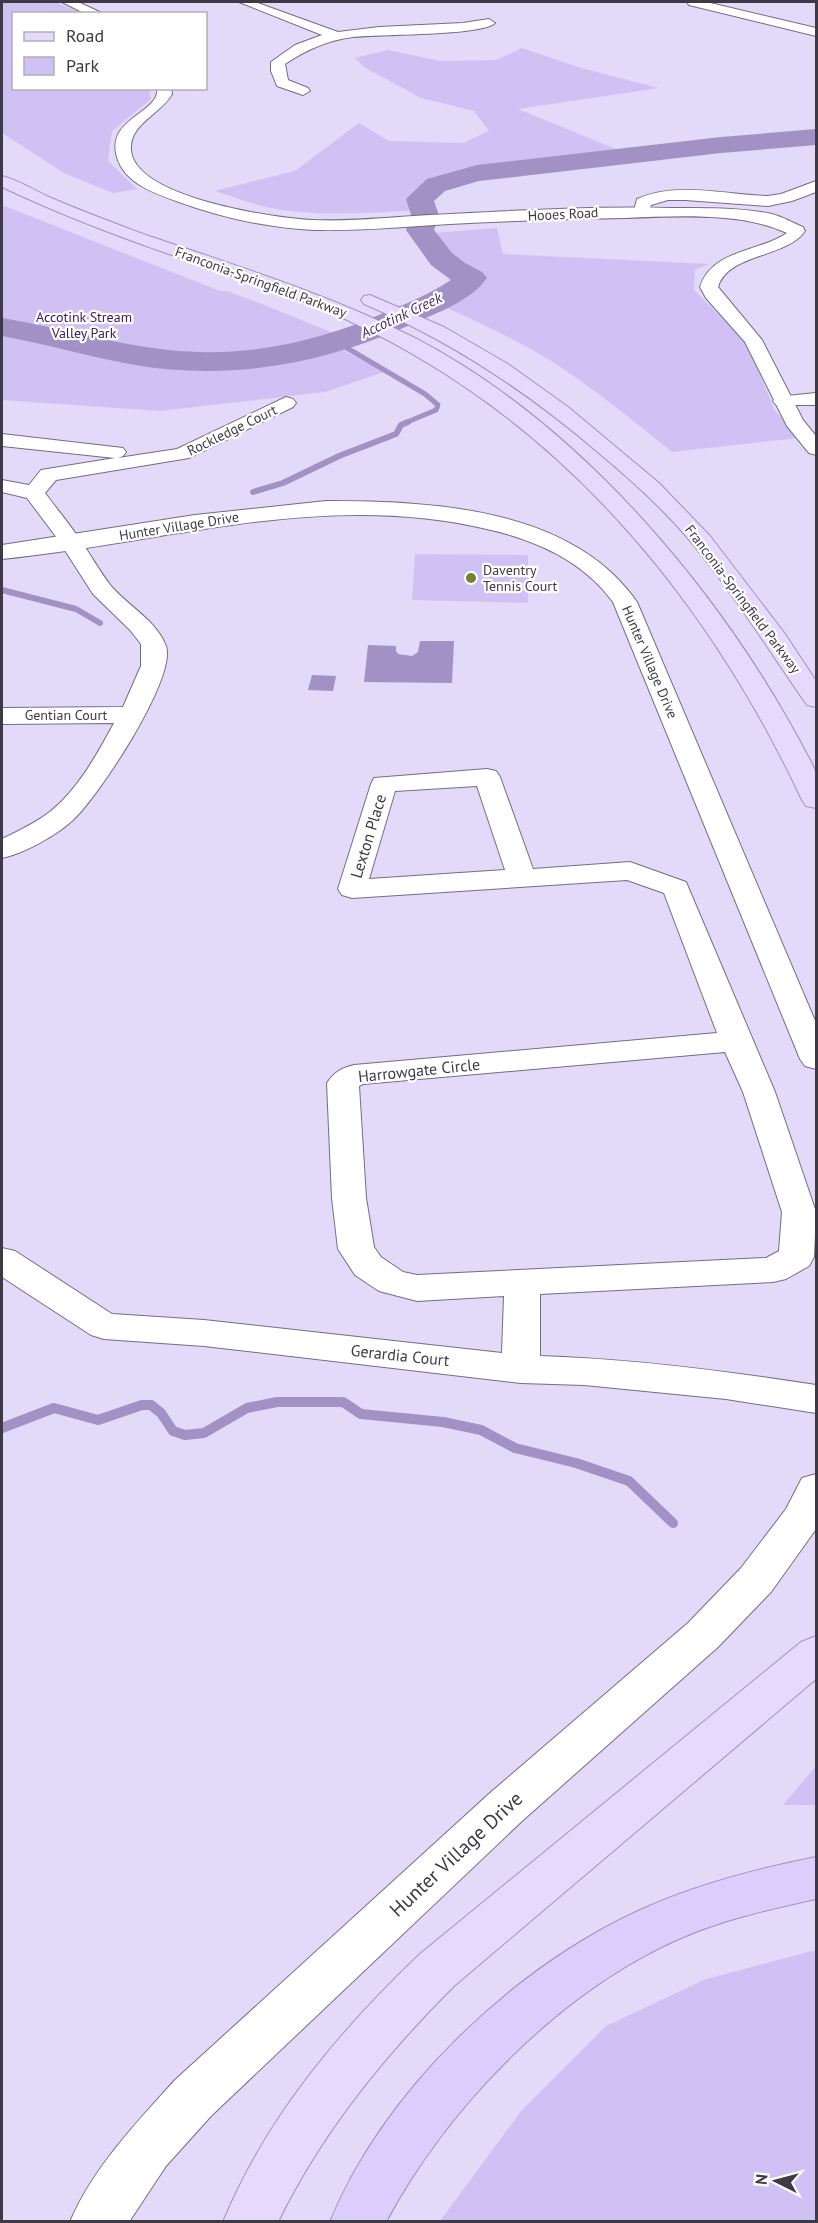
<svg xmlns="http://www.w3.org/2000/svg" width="818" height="2223" viewBox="0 0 818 2223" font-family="'PT Sans',sans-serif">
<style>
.green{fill:#d0c1f4}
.water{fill:#a191c4}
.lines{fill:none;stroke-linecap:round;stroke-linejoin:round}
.stream-far2{stroke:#a191c4;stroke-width:5}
.stream-far1{stroke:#a191c4;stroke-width:6}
.stream{stroke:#a191c4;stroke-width:10}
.river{fill:#a191c4;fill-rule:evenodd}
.minor-casing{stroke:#746c86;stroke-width:2}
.tertiary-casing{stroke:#746c86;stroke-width:2}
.primary-casing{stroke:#9e92bc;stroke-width:2}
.trunk-casing{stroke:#9e92bc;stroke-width:2}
.minor{fill:#fff;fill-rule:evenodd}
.tertiary{fill:#fff;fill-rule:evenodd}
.primary{fill:#e5dafd;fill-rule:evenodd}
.trunk{fill:#dccefc;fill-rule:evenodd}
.poi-dot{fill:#748230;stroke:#fff;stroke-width:2}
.labels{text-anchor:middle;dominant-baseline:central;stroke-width:4.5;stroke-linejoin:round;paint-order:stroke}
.far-street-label{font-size:14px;fill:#3d3a46;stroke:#fff}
.far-park-label{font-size:14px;fill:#341c59;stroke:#fff}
.far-poi-label{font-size:14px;fill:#3d3a46;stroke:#fff;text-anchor:start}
.far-water-label{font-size:15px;font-style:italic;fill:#442c6a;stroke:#fff}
.street-label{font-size:16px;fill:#3d3a46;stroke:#fff}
.near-street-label{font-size:20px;fill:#3d3a46;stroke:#fff}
</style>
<rect width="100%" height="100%" fill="#e2daf8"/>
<g class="green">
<polygon points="2,2 54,2 83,13 14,14 14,88 149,89 151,99 112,131 108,161 137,189 113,193 64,173 2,133"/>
<path d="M522 48 581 68 659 88 518 109 628 154 465 173 428 183 426 210C378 212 330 217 282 210 259 207 237 198 215 191L295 171 359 123 389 141 463 143 489 131 474 111 421 98 364 67 355 58 388 50 441 61 496 60Z"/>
<polygon points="2,205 220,291 227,291 257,302 343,337 330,343 384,372 325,392 160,411 2,400"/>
<path d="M497 228 503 254 709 264 695 270 694 290 747 343 774 409 799 438 672 452C635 422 598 392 559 366 519 340 475 321 432 301L470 287C446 273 421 266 422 234Z"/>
<polygon points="415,554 528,555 528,603 412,600"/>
<polygon points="816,1766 816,1805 783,1805"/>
<polygon points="816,1950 816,2221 440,2221 521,2111 606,2026 706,1979"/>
</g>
<g class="water">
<polygon points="420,641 454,641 452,683 364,682 368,645 396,646 396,651 398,654 412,656 418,652"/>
<polygon points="312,675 336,676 333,691 308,690"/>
</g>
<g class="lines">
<polyline class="stream-far2" points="349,339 347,348 425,394 438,405 436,410 405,423"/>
<g class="stream-far1">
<polyline points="253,492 283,483 339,456 396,434 401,425 408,422"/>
<polyline points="2,590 76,609 100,623"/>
</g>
<polyline class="stream" points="2,1428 54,1408 98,1420 142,1405 151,1405 161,1413 173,1431 185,1435 204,1433 247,1408 277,1402 343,1402 361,1414 443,1422 481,1430 515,1448 576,1463 629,1481 673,1523"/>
<path class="river" d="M816 129V145L721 153 479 181 445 191 434 201 439 215 434 230 452 253 465 263 482 272 487 278C470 302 436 313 410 325 322 364 231 381 135 365 90 357 46 344 2 336V318C58 327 112 344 168 350 244 358 316 343 386 312 409 303 431 293 451 280L431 265 406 230 411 215 406 199 427 179 477 165 721 137Z"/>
<defs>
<g id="minor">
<path d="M239 2H255L338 32 379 27 463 23 489 19 495 23C482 36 379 34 353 37 328 40 306 50 285 64L288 80 308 88 310 91 303 95 277 86 271 71V62L295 45 322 35Z"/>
<polygon points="687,2 706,2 816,28 816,36 689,5"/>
<path d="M816 181V192L792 201 768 206 685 200H668L651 205 648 214H636L634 211 637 199C678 181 725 195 768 196L781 194Z"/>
<polygon points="816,393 816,405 776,405 773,401 776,397"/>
<path d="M286 397 293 399 296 403 293 407 189 458 56 480 45 493C56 508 68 522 78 537 90 553 99 571 111 586 128 606 157 621 166 646 177 678 98 797 73 820 57 835 23 854 2 858V839C18 831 36 823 51 811 78 789 98 753 114 723L2 724V708L123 707 141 666V644L130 630 93 594 57 538 27 498 2 492V480L29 485 41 470 115 458 2 446V434L123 448 126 452 123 456 118 458 177 449Z"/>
<path d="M487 769 496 771 500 777 533 869 630 862 686 882 775 1092 816 1212 814 1257 809 1266 786 1279 773 1282 540 1294V1356C633 1359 725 1371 816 1385V1413L726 1399 584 1385 521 1383 204 1346 104 1339 91 1335 2 1277V1248L15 1251 112 1314 204 1320 502 1353 504 1296 417 1301 379 1291 355 1275 338 1249 332 1198 327 1083C334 1072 342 1068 354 1065L717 1033 664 893 627 880 352 898 342 895 338 889 371 784 374 778ZM477 786 505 870 369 879 395 791ZM725 1052 743 1092 782 1212 779 1251 766 1258 417 1275 403 1272 381 1257 374 1247 366 1198 359 1086 363 1084Z"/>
</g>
<g id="tertiary">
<polygon points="62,2 78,2 104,14 86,14"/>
<path d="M157 88H171L172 94C160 115 129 124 131 150 135 198 274 218 312 220 351 222 391 217 430 215 510 211 590 206 670 208 699 208 752 207 778 216 787 219 795 224 803 227L805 231C787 258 728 253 718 287L762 340 803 420 816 436V455L809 453 787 426 745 342 706 298 700 287C712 249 760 252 787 233 742 212 676 216 626 218 567 219 508 221 450 224 405 227 359 231 314 230 267 228 220 217 176 201 154 193 124 183 117 157 105 118 161 113 157 88Z"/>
<path d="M326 501C430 501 571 507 637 602L816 1023V1069L805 1066 800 1059 613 602C584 562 538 541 491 530 324 489 167 543 2 559V545L195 515Z"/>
<path d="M816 1474V1529L771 1592 718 1647 522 1821 211 2116 166 2166 129 2222H70C92 2169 137 2122 175 2080L490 1793 688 1623 741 1568 786 1509 802 1478Z"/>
</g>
<g id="primary">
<path d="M2 176C18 180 34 190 49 197 81 211 114 223 146 235 237 266 328 294 413 337 582 424 726 597 812 764L816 773V808L806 806 802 800C705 593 556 416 345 319 289 293 230 275 172 255 114 235 57 213 2 187Z"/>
<path d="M370 295 444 327 508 364 568 407 659 483 710 536 785 634 816 681V707L807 705C767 648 731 589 686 536 660 506 630 479 600 454 528 392 451 341 364 304L361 300 364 296Z"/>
<path d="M816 1636V1679L454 1986C384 2056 322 2132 278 2222H223C266 2118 339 2031 420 1954L801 1642Z"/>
</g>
<path id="trunk" d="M816 1857V1899C771 1909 724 1919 681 1938 561 1990 447 2107 386 2222H330C384 2091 511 1970 638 1911 694 1885 756 1869 816 1857Z"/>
</defs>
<use href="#minor" class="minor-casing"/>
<use href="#tertiary" class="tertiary-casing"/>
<use href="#primary" class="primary-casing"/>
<use href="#trunk" class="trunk-casing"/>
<use href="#minor" class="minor"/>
<use href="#tertiary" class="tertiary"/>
<use href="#primary" class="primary"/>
<use href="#trunk" class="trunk"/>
</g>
<circle class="poi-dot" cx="471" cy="578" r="6"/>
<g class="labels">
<g class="far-street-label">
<text transform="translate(563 214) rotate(-3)">Hooes Road</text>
<text transform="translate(261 282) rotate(20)">Franconia-Springfield Parkway</text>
<text transform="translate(232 430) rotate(-26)">Rockledge Court</text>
<text transform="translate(179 526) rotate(-9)">Hunter Village Drive</text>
<text transform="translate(743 599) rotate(53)">Franconia-Springfield Parkway</text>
<text transform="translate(650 662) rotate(67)">Hunter Village Drive</text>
<text x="66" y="715">Gentian Court</text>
</g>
<g class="far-park-label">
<text x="84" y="317">Accotink Stream<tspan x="84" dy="16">Valley Park</tspan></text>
</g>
<g class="far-poi-label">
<text x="483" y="570">Daventry<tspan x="483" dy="16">Tennis Court</tspan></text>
</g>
<g class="far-water-label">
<text transform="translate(401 315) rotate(-25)">Accotink Creek</text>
</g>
<g class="street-label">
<text transform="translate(368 836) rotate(-73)">Lexton Place</text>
<text transform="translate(419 1070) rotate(-6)">Harrowgate Circle</text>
<text transform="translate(400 1355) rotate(6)">Gerardia Court</text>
</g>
<g class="near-street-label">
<text transform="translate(456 1854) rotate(-43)">Hunter Village Drive</text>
</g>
</g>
<rect width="818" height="2223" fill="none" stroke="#3d3a46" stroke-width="6"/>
<rect x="12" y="12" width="195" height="78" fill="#ffffff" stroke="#b1b0b5" stroke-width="1.5"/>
<rect x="24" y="32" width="30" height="9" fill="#e5dafd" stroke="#b1b0b5" stroke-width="1.5"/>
<text x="66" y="42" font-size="18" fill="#3d3a46">Road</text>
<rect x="24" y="57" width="30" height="18" fill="#d0c1f4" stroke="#b1b0b5" stroke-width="1.5"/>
<text x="66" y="72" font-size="18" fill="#3d3a46">Park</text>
<g transform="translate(776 2181) rotate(276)" stroke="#ffffff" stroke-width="4.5" paint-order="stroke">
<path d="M0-4.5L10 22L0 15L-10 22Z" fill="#3d3a46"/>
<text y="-9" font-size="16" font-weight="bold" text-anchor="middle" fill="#3d3a46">N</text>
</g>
</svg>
